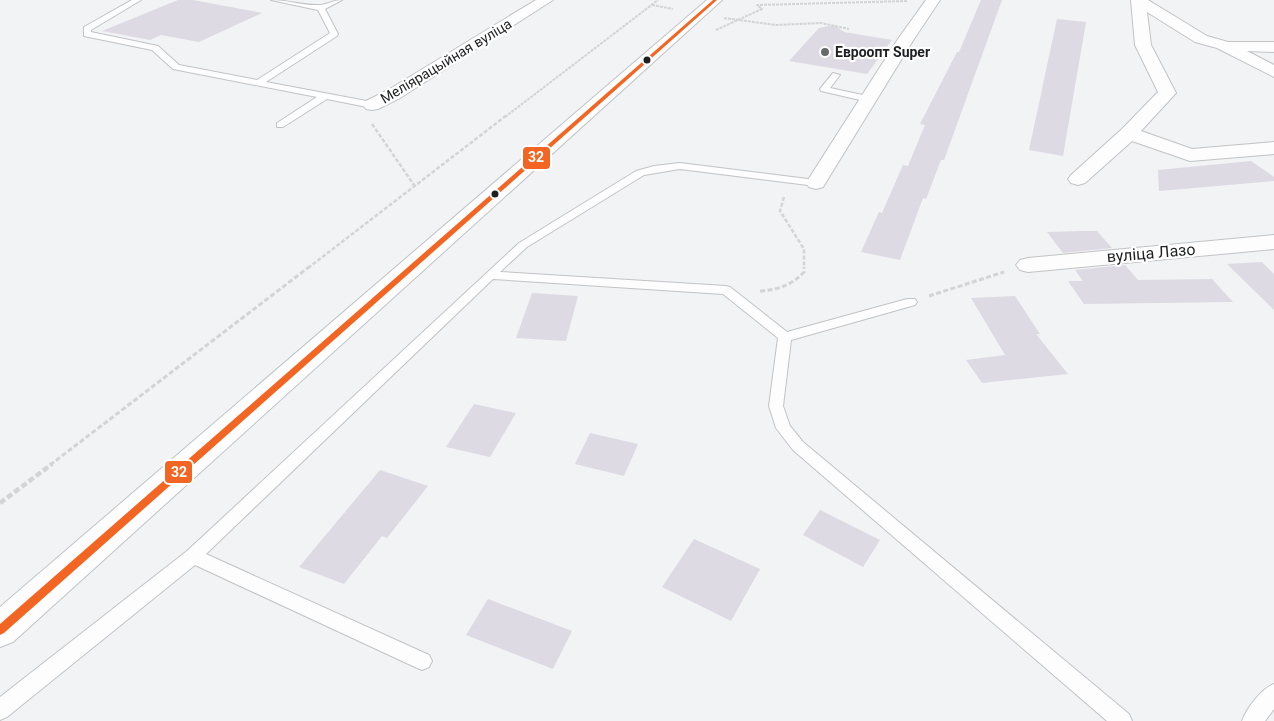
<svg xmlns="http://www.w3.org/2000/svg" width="1274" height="721" viewBox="0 0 1274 721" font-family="Roboto,sans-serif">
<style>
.building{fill:#dedae3}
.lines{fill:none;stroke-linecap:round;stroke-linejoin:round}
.service-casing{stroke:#c2c3c5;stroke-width:2}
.minor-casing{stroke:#c2c3c5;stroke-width:2}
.primary-casing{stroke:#c2c3c5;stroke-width:2}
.path-far3{stroke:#d3d4d4;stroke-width:2;stroke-dasharray:3 1;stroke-linecap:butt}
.path-far2{stroke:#d3d4d4;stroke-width:2.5;stroke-dasharray:4 2;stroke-linecap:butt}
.path-far1{stroke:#d3d4d4;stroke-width:3;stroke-dasharray:5 2.5;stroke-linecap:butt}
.path{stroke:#d3d4d4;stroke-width:4.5;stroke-dasharray:6 3;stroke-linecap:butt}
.service{fill:#fdfdfe;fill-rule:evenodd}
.minor{fill:#fdfdfe;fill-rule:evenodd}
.primary{fill:#fdfdfe;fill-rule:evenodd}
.bus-1-casing{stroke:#fff;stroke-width:3}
.bus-1{fill:#f26522;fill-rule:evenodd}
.poi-dot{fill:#68696b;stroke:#fff;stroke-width:2}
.bus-dot{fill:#1e1f21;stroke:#fff;stroke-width:2}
.labels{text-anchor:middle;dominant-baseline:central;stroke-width:4.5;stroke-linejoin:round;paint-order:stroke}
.far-poi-label{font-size:14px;font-weight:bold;fill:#1e1f21;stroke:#fff;text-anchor:start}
.far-street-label{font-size:14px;fill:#1e1f21;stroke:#fff}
.street-label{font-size:16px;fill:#1e1f21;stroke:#fff}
.line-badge{stroke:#fff;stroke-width:2}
.badge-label{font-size:14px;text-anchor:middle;font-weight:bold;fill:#fff}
</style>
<rect width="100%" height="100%" fill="#f1f3f5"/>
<g class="building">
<polygon points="178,0 193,0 262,13 199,42 161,35 150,40 102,31"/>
<polygon points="981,0 1002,0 944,160 941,160 926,199 923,198 900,260 861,252 879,212 882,213 903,165 908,166 925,125 920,124 957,52 959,52"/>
<polygon points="1057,19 1086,22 1063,156 1029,150"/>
<polygon points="834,25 844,32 892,40 867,74 789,61 819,28"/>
<polygon points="1251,161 1274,177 1274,181 1159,191 1158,170"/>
<polygon points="1081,231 1097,231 1112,248 1063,253 1047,232"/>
<polygon points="1262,262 1274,274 1274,310 1227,264"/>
<polygon points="1125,265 1138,280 1212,279 1233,302 1084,304 1068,281 1083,281 1075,270"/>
<polygon points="532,293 578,296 566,341 516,338"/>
<polygon points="1015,296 1040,334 1036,334 1068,374 982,383 966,360 1005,355 971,298"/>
<polygon points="474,404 516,413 490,457 446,447"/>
<polygon points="590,433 638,444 624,476 575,464"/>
<polygon points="380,470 428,486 387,538 382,536 344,584 299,567"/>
<polygon points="820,510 880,540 863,567 803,535"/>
<polygon points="694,539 760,569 731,621 662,587"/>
<polygon points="488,599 572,631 553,669 466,635"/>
</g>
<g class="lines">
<defs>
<g id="service">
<path d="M132 0H141L91 30V32L158 46 179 65 257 80 330 33 318 10 271 0C287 0 304 6 319 5 327 5 333 0 342 0L325 9 338 34 337 36 266 82 372 102 377 105 372 108 327 99 283 127H277V123L317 97 173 69 152 50 84 36V27Z"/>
<polygon points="833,73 840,75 830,88 872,97 873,99 869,102 821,91 820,89"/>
<polygon points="680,163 816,180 821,183 816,186 680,169 644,175 527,247 500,272 726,286 730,287 787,332 907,299 915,299 917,302 915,305 791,340 783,406 790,426 803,442 1129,714 1132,721 1107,721 793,450 776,428 769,406 778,338 723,294 493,279 206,554 429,655 432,661 429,667 422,670 415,667 195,565 7,717 0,720 0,697 187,551 519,243 636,171 654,166"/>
<path d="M1274 684V709L1265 721H1242C1247 708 1261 689 1274 684Z"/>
</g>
<g id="minor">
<polygon points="536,0 553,0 400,98 378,109 372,110 366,109 363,105 366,101 388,90"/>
<polygon points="926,0 940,0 914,39 823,187 816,189 809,187 806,183 898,39"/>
<polygon points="1131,0 1148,0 1207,36 1228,42 1274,42 1274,52 1247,51 1274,65 1274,77 1217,48 1195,42 1147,12 1151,45 1176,93 1141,131 1192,149 1274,142 1274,154 1190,161 1132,141 1085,183 1078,185 1071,183 1068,179 1071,175 1122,129 1158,92 1135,45"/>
<polygon points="1274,235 1274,249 1028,272 1020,270 1016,265 1020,260 1028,258"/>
</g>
<polygon id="primary" points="707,0 722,0 13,642 0,647 0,607"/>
</defs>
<use href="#service" class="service-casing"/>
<use href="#minor" class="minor-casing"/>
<use href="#primary" class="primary-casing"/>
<g class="path-far3">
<polyline points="652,5 673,9"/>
<polyline points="724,18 776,25 821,23 849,29"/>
<polyline points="716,30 762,9 757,5 907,1"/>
<polyline points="505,117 658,0"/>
</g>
<g class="path-far2">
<polyline points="372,124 414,185"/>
<polyline points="784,197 780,211 804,249 804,268"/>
<polyline points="308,268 507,115"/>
</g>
<g class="path-far1">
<path d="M760 291C778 290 792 285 804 272V267"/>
<polyline points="929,296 1004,272"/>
<polyline points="50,465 309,267"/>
</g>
<polyline class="path" points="0,503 52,464"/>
<use href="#service" class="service"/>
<use href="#minor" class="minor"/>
<use href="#primary" class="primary"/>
<defs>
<polygon id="bus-1" points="713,0 717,0 4,633 0,635 0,624"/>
</defs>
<use href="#bus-1" class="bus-1-casing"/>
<use href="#bus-1" class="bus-1"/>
</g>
<circle class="poi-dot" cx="825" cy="52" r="5"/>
<g class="bus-dot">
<circle cx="647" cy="60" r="4.5"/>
<circle cx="495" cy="194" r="4.5"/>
</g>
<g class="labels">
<g class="far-poi-label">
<text x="835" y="52">Евроопт Super</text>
</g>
<g class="far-street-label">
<text transform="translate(446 61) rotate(-31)">Меліярацыйная вуліца</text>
</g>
<g class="street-label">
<text transform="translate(1151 253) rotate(-5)">вуліца Лазо</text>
</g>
</g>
<g class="line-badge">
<rect x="522" y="146" width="29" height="24" rx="5" fill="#f26522"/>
<rect x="164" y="460" width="29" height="24" rx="5" fill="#f26522"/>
</g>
<g class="badge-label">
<text x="536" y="162">32</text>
<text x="179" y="477">32</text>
</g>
</svg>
